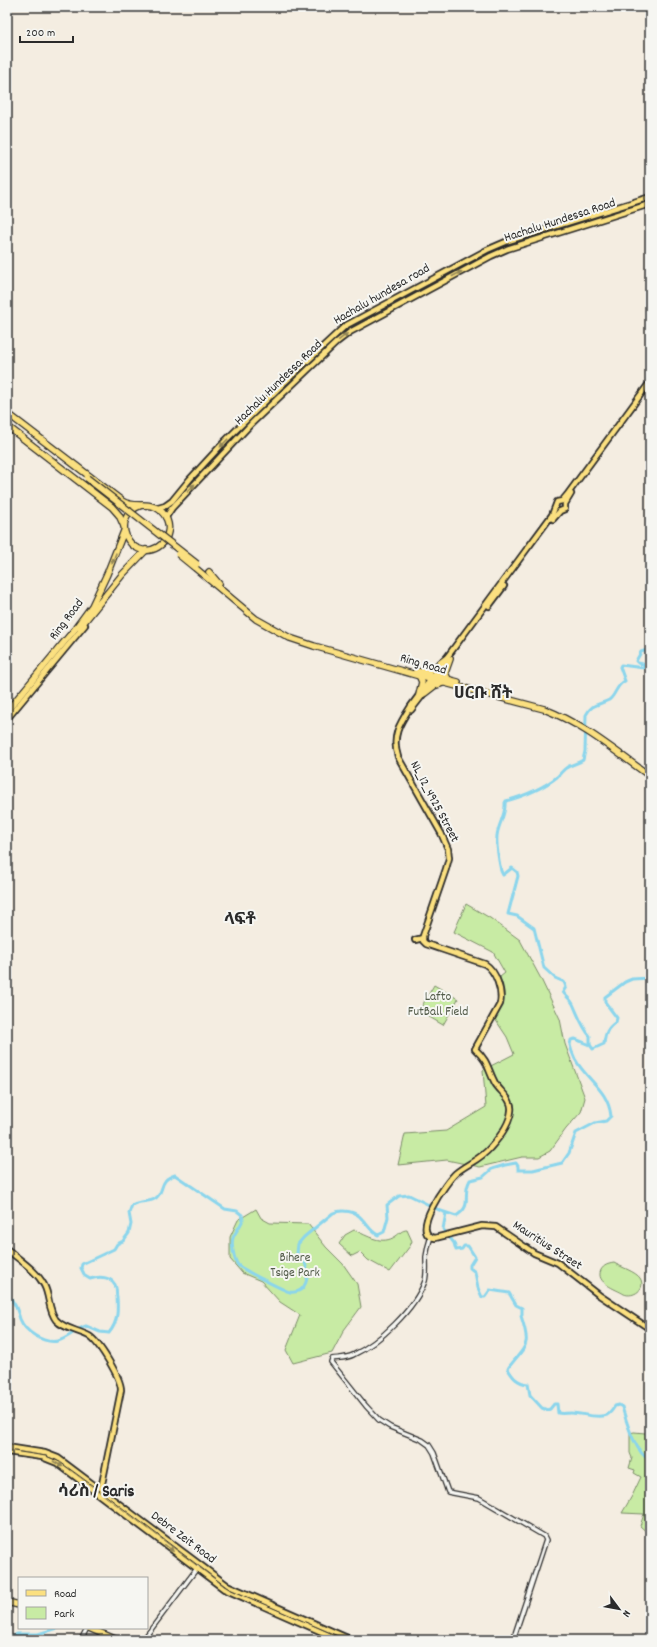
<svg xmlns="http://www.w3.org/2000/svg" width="657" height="1647" viewBox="0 0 657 1647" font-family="Dekko,'Noto Sans Ethiopic',sans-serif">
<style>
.green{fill:#c8eba4;stroke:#7a8b68}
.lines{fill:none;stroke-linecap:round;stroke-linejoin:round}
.river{stroke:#8bd5ec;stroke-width:3}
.secondary-casing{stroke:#2b2b2b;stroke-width:6}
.primary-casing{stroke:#2b2b2b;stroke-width:8}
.highway-casing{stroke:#2b2b2b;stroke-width:8}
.secondary{stroke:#f6f6f2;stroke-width:3.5}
.primary{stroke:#fbe080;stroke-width:4.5}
.highway{stroke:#fbe080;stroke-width:5.5}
.tram{stroke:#2b2b2b;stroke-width:1}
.highway-bridge-casing{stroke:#2b2b2b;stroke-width:8;stroke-linecap:butt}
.highway-bridge{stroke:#fbe080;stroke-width:5.5}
.oneway{fill:#938656}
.labels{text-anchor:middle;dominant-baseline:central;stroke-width:4;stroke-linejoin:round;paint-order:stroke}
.street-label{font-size:13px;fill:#2b2b2b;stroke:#f6f6f2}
.park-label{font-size:13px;fill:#525b49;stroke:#f6f6f2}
.district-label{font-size:17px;font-weight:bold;fill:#2b2b2b;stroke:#f6f6f2}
</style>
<rect width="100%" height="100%" fill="#f4ede1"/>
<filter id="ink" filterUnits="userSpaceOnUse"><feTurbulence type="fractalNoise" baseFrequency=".025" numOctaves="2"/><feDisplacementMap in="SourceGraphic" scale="8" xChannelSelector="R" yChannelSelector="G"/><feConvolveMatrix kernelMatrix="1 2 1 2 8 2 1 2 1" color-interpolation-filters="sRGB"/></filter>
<g filter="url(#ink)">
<g class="green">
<path d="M466 904 490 918 520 940 540 977 560 1019 565 1044 585 1098 581 1112 566 1129 550 1151 539 1157H522L480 1167 447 1160 398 1165 405 1134 446 1131 486 1107 483 1070 514 1054 507 1037 495 1019C506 1000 504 998 500 977L505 973 493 952 454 932Z"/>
<polygon points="434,985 458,999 443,1025 419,1011"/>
<polygon points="256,1209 261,1218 270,1223 308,1224 326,1247 343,1264 357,1284 361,1307 344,1330 332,1353 293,1363 286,1350 300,1315 280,1302 261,1281 242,1273 230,1259 230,1237 238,1220"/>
<path d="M354 1230C368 1236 382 1246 396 1236 400 1233 402 1230 407 1230L412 1241 410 1246 390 1272 368 1260 360 1252 352 1256 339 1244 345 1235Z"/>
<path d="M614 1263C621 1267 636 1272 640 1278 647 1289 633 1298 624 1294 616 1289 595 1283 601 1270 604 1265 608 1264 614 1263Z"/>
<polygon points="634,1432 645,1433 650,1436 650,1535 640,1526 644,1514 622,1513 632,1496 641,1477 634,1473 635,1470 629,1468 632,1458 630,1453 630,1433"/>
</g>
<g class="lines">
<g class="river">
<path d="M590 1045V1036C582 1027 578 1015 573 1004 571 999 566 997 563 992L566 987 564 982 555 978 544 968 534 928 517 916 508 914 518 876 517 872 512 868 503 875 501 871C499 861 496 847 497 836 498 824 506 815 505 803L506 801C524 796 542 789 557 777 560 774 563 770 566 768 571 764 578 764 583 760L585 751 586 715C591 704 599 705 609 700 616 695 616 685 625 681L620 667 621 665 644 668 645 667 643 664 638 663 636 661 641 652 650 649"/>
<path d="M446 1213 443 1229 454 1243 456 1250 462 1249 464 1246H468L475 1257 470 1265V1268L475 1272 478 1288 482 1297H485L490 1290 509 1293 516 1305 522 1308V1314L521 1316C531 1346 527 1344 509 1367L508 1369C513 1378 518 1383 528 1384L530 1395 542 1408 547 1410 550 1409 554 1404H557L558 1413C562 1414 566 1413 571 1413 582 1413 596 1419 607 1415 611 1413 613 1409 615 1406L619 1405 622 1407C627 1423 635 1453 650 1460"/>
<path d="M7 1295C15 1302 17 1309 20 1319 25 1332 44 1344 58 1341 69 1338 76 1329 86 1326L100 1332 109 1333C118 1322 118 1311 117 1297 116 1294 117 1291 116 1288 114 1276 99 1276 90 1279L85 1276 81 1268 82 1264 114 1249 117 1244 123 1241 129 1233 131 1224 129 1213 132 1205C139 1200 151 1203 156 1198 165 1191 158 1180 175 1175L225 1209 237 1211 242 1215 243 1219C241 1226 235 1232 233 1238 231 1244 234 1260 238 1265 241 1269 285 1291 290 1292 307 1294 310 1275 305 1263 303 1260 300 1256 297 1253L298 1244 304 1237 333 1213C342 1209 356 1211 362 1219 368 1225 370 1231 378 1235L384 1232 388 1217 387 1205 399 1196 409 1195 441 1211 456 1216C474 1205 461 1196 470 1180L483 1177 492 1169 505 1165 516 1163 518 1166V1170H533L562 1163 569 1153 576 1133 595 1123 606 1121 611 1116C608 1089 587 1081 575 1059 573 1055 571 1050 570 1045L571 1040 575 1039 590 1045 593 1049 604 1044C605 1034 607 1028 616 1022L617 1018 605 1002V997L625 982 632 979 650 978"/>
<polyline points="8,1640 17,1634 38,1634 58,1628"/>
</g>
<defs>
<g id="secondary">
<path d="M431 1236C429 1242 427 1250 426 1257 426 1265 427 1273 425 1281 415 1309 379 1343 353 1355 347 1358 339 1358 332 1359L331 1362 366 1406 379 1420 390 1427 422 1440 429 1445 434 1453 448 1492 479 1498 544 1536 546 1540 513 1640"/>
<polyline points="81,1640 86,1630"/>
<polyline points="143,1640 198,1567"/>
</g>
<g id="primary">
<path d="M650 382 567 495 562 501 557 502 552 515 411 706C400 723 391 736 398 757L441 833 448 849 449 858 446 869 423 936V941L426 944 485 964C496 971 503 991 500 1004L475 1049C489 1062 487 1068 495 1083 500 1092 513 1099 511 1111 510 1124 499 1138 490 1148 481 1159 467 1164 456 1173 447 1181 408 1235 435 1238L482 1226 496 1227 534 1253 558 1263 599 1295 650 1329"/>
<polyline points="158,508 165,506 172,501 190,479 226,440 285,382 345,326 487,250 508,241 650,197"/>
<polyline points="166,517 172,508 252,423 337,342 350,332 491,256 507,249 650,204"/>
<polyline points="553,519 560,511 565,509 565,504 571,494"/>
<polyline points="489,606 504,586"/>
<polyline points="411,710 447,664"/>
<polyline points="7,719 85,625"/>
<polyline points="415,940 423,938"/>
<path d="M7 1249C19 1260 36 1270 44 1285 50 1296 48 1310 56 1320 64 1329 78 1330 89 1336 99 1342 121 1378 121 1390L101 1489"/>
<polyline points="7,1447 45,1453 58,1458 227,1585 352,1640"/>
<polyline points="7,1452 42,1457 57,1463 224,1589 340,1640"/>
</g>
<g id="highway">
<path d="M7 413 122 501C134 509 149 501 160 510 166 515 170 524 168 532 167 538 163 544 158 547 130 563 107 517 142 505"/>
<polyline points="7,426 112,507 119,515 124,526"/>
<path d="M194 567 256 619 290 638 314 646 430 679 544 709C583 724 616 752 650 776"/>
<polyline points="209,572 219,584"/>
<polyline points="80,627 122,575 146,550"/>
<polyline points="416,671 458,682"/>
<polyline points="423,671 432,669 447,658"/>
<polyline points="419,675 422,682 419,695"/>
<polyline points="448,679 445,673 450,659"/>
<polyline points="425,693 434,686 443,683"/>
<polyline points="7,711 75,629 92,606 107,574 124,531"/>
<polyline points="7,1602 19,1605"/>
<polyline points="89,1628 117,1640"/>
</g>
</defs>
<use href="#secondary" class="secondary-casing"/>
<use href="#primary" class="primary-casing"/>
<use href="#highway" class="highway-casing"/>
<use href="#secondary" class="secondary"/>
<use href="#primary" class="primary"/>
<use href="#highway" class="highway"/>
<polyline class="tram" points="7,1450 46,1456 60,1462 100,1491 229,1589 347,1640"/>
<defs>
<g id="highway-bridge">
<polyline points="87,478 197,564"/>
<polyline points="178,554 194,567"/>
</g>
</defs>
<use href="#highway-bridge" class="highway-bridge-casing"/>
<use href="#highway-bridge" class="highway-bridge"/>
</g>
<defs><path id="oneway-solid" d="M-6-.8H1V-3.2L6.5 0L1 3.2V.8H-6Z"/></defs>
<g class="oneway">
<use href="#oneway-solid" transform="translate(457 274) rotate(-28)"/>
<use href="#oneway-solid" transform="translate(343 337) rotate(-38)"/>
<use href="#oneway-solid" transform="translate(224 443) rotate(134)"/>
<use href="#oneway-solid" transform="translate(191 488) rotate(-47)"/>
<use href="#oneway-solid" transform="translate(114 558) rotate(112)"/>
<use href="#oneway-solid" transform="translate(58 1464) rotate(30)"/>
<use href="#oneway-solid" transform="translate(169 1548) rotate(37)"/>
</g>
</g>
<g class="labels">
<g class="street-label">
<text transform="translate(560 221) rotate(-18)">Hachalu Hundessa Road</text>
<text transform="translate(382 295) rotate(-30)">Hachalu hundesa road</text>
<text transform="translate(279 383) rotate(-44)">Hachalu Hundessa Road</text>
<text transform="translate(67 620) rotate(-53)">Ring Road</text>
<text transform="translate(423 665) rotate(16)">Ring Road</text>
<text transform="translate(434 802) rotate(62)">NL_12_4925 Street</text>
<text transform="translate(547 1246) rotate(33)">Mauritius Street</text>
<text transform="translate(183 1538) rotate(37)">Debre Zeit Road</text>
</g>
<g class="park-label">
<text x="438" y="997">Lafto<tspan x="438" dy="15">FutBall Field</tspan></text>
<text x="295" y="1258">Bihere<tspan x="295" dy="15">Tsige Park</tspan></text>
</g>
<g class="district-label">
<text x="483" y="695">ሀርቡ ሸት</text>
<text x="240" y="921">ላፍቶ</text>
<text x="96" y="1493">ሳሪስ / Saris</text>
</g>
</g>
<rect width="657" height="1647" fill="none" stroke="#f6f6f2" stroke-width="24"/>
<rect x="12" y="12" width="633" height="1623" fill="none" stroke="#2b2b2b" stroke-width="1.5" filter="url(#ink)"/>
<rect x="18" y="1577" width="130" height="52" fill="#f6f6f2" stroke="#a5a5a2"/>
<rect x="26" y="1590" width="20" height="6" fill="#fbe080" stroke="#a5a5a2"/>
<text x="54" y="1597" font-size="12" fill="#2b2b2b">Road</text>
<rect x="26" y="1607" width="20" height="12" fill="#c8eba4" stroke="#a5a5a2"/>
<text x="54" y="1617" font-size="12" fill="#2b2b2b">Park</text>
<g transform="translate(619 1609) rotate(122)" stroke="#f6f6f2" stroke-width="3" paint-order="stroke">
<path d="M0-3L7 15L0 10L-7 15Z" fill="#2b2b2b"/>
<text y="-6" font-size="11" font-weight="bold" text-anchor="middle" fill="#2b2b2b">N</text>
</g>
<path d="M20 36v6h53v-6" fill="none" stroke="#2b2b2b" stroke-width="2"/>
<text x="26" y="36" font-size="12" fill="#2b2b2b" stroke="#f6f6f2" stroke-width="3" paint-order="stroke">200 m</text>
</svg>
